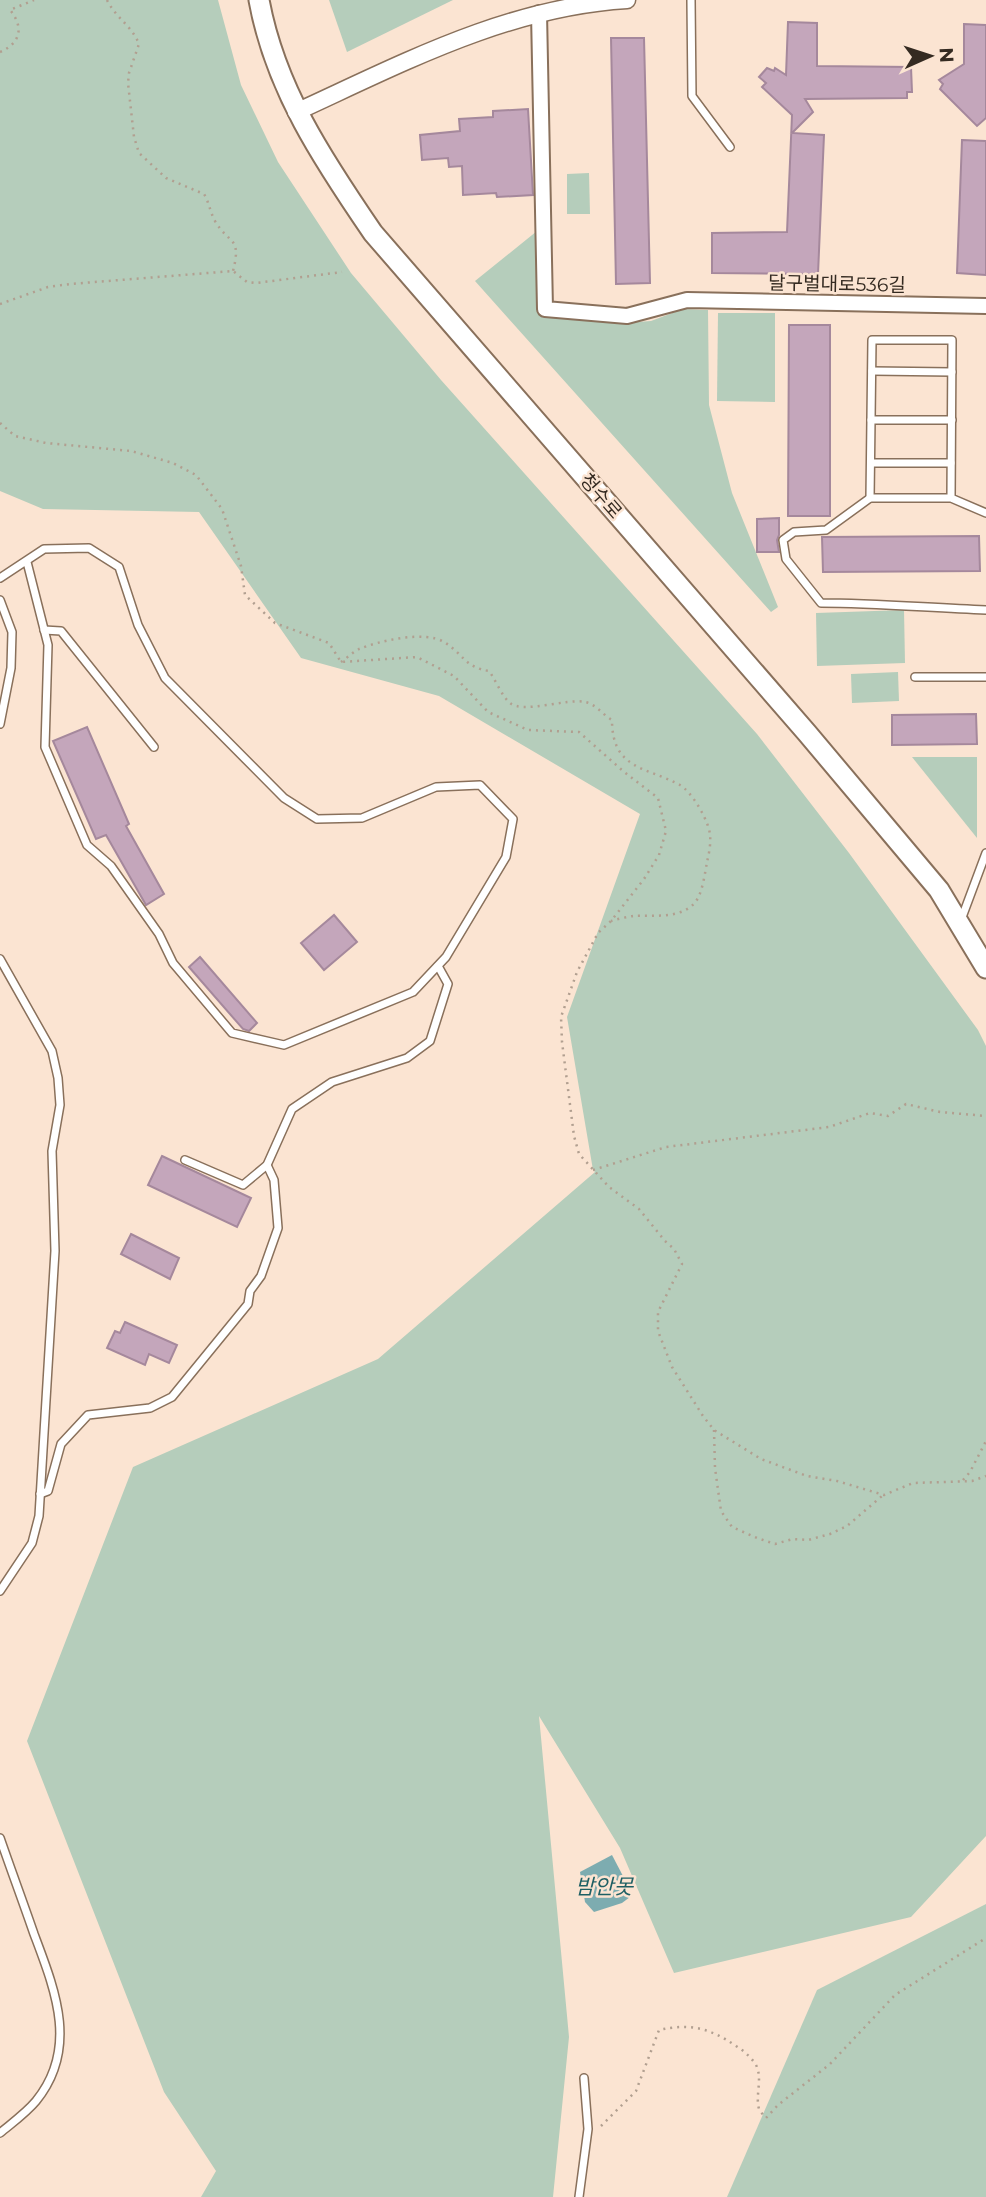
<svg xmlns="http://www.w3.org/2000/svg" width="986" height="2197" viewBox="0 0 986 2197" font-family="Montserrat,'Noto Sans KR',sans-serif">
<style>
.green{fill:#b5cdbb}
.water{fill:#7dacb0}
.building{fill:#c4a6bb;stroke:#a5889c;stroke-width:2}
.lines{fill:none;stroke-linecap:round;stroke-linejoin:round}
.service-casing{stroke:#89705b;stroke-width:10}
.minor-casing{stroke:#89705b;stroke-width:18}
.tertiary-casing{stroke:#89705b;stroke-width:19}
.secondary-casing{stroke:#89705b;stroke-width:23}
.path{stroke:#b19f90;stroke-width:2.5;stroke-dasharray:2 5;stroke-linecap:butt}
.service{stroke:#fff;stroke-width:7}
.minor{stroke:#fff;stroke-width:14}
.tertiary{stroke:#fff;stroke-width:16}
.secondary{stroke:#fff;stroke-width:19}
.labels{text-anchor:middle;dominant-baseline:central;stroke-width:5;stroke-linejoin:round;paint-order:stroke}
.street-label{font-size:19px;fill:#342a21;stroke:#fbe4d2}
.water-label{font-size:21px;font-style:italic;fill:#1e5f64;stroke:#fbe4d2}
</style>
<rect width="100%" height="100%" fill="#fbe4d2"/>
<g class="green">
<polygon points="0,0 218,0 241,85 278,162 351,273 441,380 757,734 849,853 978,1030 986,1046 986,1836 911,1917 674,1973 620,1848 539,1716 569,2037 553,2197 201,2197 216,2171 164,2092 27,1741 133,1467 378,1359 595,1172 593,1170 567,1017 640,814 439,696 301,658 199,512 43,509 0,491"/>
<polygon points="329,0 453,0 347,52"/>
<polygon points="589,173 590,214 567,214 567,174"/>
<polygon points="537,231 541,317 623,323 651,321 683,309 708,310 709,405 732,493 778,607 771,612 475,281"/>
<polygon points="718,313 775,313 775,402 717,401"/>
<polygon points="904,610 905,663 817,666 816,613"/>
<polygon points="898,672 899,701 852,703 851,674"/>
<polygon points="912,757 977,757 977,838"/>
<polygon points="986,1904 986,2197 727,2197 817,1990"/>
</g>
<polygon class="water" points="612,1855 624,1878 630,1897 622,1903 594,1912 585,1902 580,1872"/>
<g class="building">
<polygon points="788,22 817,23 817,66 911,67 912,92 907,92 907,98 805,99 813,112 792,133 824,135 818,274 712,273 712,233 787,232 792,115 762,87 766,83 759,77 767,68 774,71 775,68 786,75"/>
<polygon points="964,24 986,25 986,118 977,126 940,89 943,84 939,80 964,64"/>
<polygon points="611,38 644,38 650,283 616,284"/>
<polygon points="528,109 533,195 497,197 496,193 463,195 462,166 449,167 448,158 422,160 420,135 460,131 459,119 493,117 493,111"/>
<polygon points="962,140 986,141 986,275 957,273"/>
<polygon points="789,325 830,325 830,516 788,516"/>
<polygon points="779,518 779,535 777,540 779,552 757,552 757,519"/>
<polygon points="979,536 980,571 823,572 822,537"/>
<polygon points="976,714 977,744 892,745 892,715"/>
<polygon points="87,727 129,824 126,826 164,894 146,905 106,835 96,839 53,741"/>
<polygon points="334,915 357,942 324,970 301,943"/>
<polygon points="200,957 257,1023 249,1031 243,1029 189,967"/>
<polygon points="162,1156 251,1198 237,1227 148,1185"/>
<polygon points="131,1234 179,1258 170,1279 121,1254"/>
<polygon points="125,1322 177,1345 169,1363 149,1354 145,1365 107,1348 115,1331 120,1333"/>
</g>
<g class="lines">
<defs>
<g id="service">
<polyline points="691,0 692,96 730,147"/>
<polyline points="872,371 952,372"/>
<polyline points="871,420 952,420"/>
<polyline points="871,463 951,463"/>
<path d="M870 498 826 530 794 532 783 540 786 559 821 603C876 603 930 608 986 610"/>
<polyline points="951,498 952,340 872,340 870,498 951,498 986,513"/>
<polyline points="0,578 44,549 89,548 119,567 138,625 165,678 284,798 317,819 362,818 436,787 480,785 513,819 506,857 446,957 413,992 284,1045 232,1033 173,963 159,934 111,866 87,845 45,747 48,645 27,562"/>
<polyline points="0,600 12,632 11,668 0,724"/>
<polyline points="44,630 61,631 154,747"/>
<polyline points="915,677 986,677"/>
<polyline points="961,920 986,853"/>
<polyline points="0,959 52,1051 58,1078 60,1105 52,1151 55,1251 39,1516 32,1543 0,1591"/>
<polyline points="185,1160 243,1185 267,1165 292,1109 332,1082 407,1058 430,1041 448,984 438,966"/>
<polyline points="40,1494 48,1491 61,1444 88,1415 150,1408 172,1397 248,1304 250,1291 261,1276 278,1228 274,1180 267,1165"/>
<path d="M0 1838C11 1870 23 1902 34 1934 55 1990 79 2048 36 2101 26 2113 12 2123 0 2133"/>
<polyline points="579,2197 588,2129 584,2078"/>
</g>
<polyline id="minor" points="539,13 545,309 627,316 687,300 986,306"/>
<path id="tertiary" d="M296 112C403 63 508 7 627 0"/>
<path id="secondary" d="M259 0C275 88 323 160 373 233L807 733 939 890 986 968"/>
</defs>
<use href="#service" class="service-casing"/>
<use href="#minor" class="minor-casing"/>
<use href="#tertiary" class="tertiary-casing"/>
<use href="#secondary" class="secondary-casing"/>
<g class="path">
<path d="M107 0C115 17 132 26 139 44L129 73 128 83 134 137 139 153 166 178 204 194C209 202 210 212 215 221 229 245 242 236 233 271"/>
<path d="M0 52C21 43 24 27 10 10L34 0"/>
<polyline points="0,304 48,287 70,284 233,271 247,282 256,283 342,272"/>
<polyline points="0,423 15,436 46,443 131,451 173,463 196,475 222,509 241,566 245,595 275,623 329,643 341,662 417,657 454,676 488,712 528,730 579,732 623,771 658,798 666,831 659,855 644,879 611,921 598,933 577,972 561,1017 562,1042 574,1136 579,1154 609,1187 639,1209 665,1241 674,1249 682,1264 658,1312 658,1331 672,1367 703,1416 714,1430 761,1459 807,1476 837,1481 884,1495 913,1483 972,1481 986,1476"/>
<path d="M341 662C347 658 353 652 359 649 379 641 425 630 444 642 464 654 464 667 489 671 495 679 503 698 510 703 523 714 567 698 585 702 596 704 603 715 612 720 612 770 647 767 680 785 692 792 709 821 710 835 711 843 709 854 707 862 705 873 703 888 698 898 686 920 653 915 633 916 626 917 618 919 611 921"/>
<polyline points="593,1170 666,1147 829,1127 870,1113 888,1116 906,1104 940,1112 986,1116"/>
<polyline points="714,1430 715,1468 721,1511 732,1527 757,1538 775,1544 793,1539 808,1540 830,1534 847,1526 882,1496"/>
<polyline points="963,1480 970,1472 986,1441"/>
<path d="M601 2126 636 2091 659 2030C690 2023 710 2028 736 2046 744 2051 751 2057 756 2065 763 2079 755 2095 759 2109 760 2112 764 2115 766 2118L778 2105 830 2064 895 1995 986 1938"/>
</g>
<use href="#service" class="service"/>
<use href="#minor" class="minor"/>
<use href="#tertiary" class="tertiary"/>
<use href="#secondary" class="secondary"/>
</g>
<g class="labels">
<g class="street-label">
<text transform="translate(837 284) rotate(1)">달구벌대로536길</text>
<text transform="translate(601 496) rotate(49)">청수로</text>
</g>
<g class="water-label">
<text x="604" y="1886">밤안못</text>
</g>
</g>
<g transform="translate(930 56) rotate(87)" stroke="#fbe4d2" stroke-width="5" paint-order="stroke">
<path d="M0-5L12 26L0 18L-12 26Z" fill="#342a21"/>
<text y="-10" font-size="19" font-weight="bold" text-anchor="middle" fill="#342a21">N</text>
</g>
</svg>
